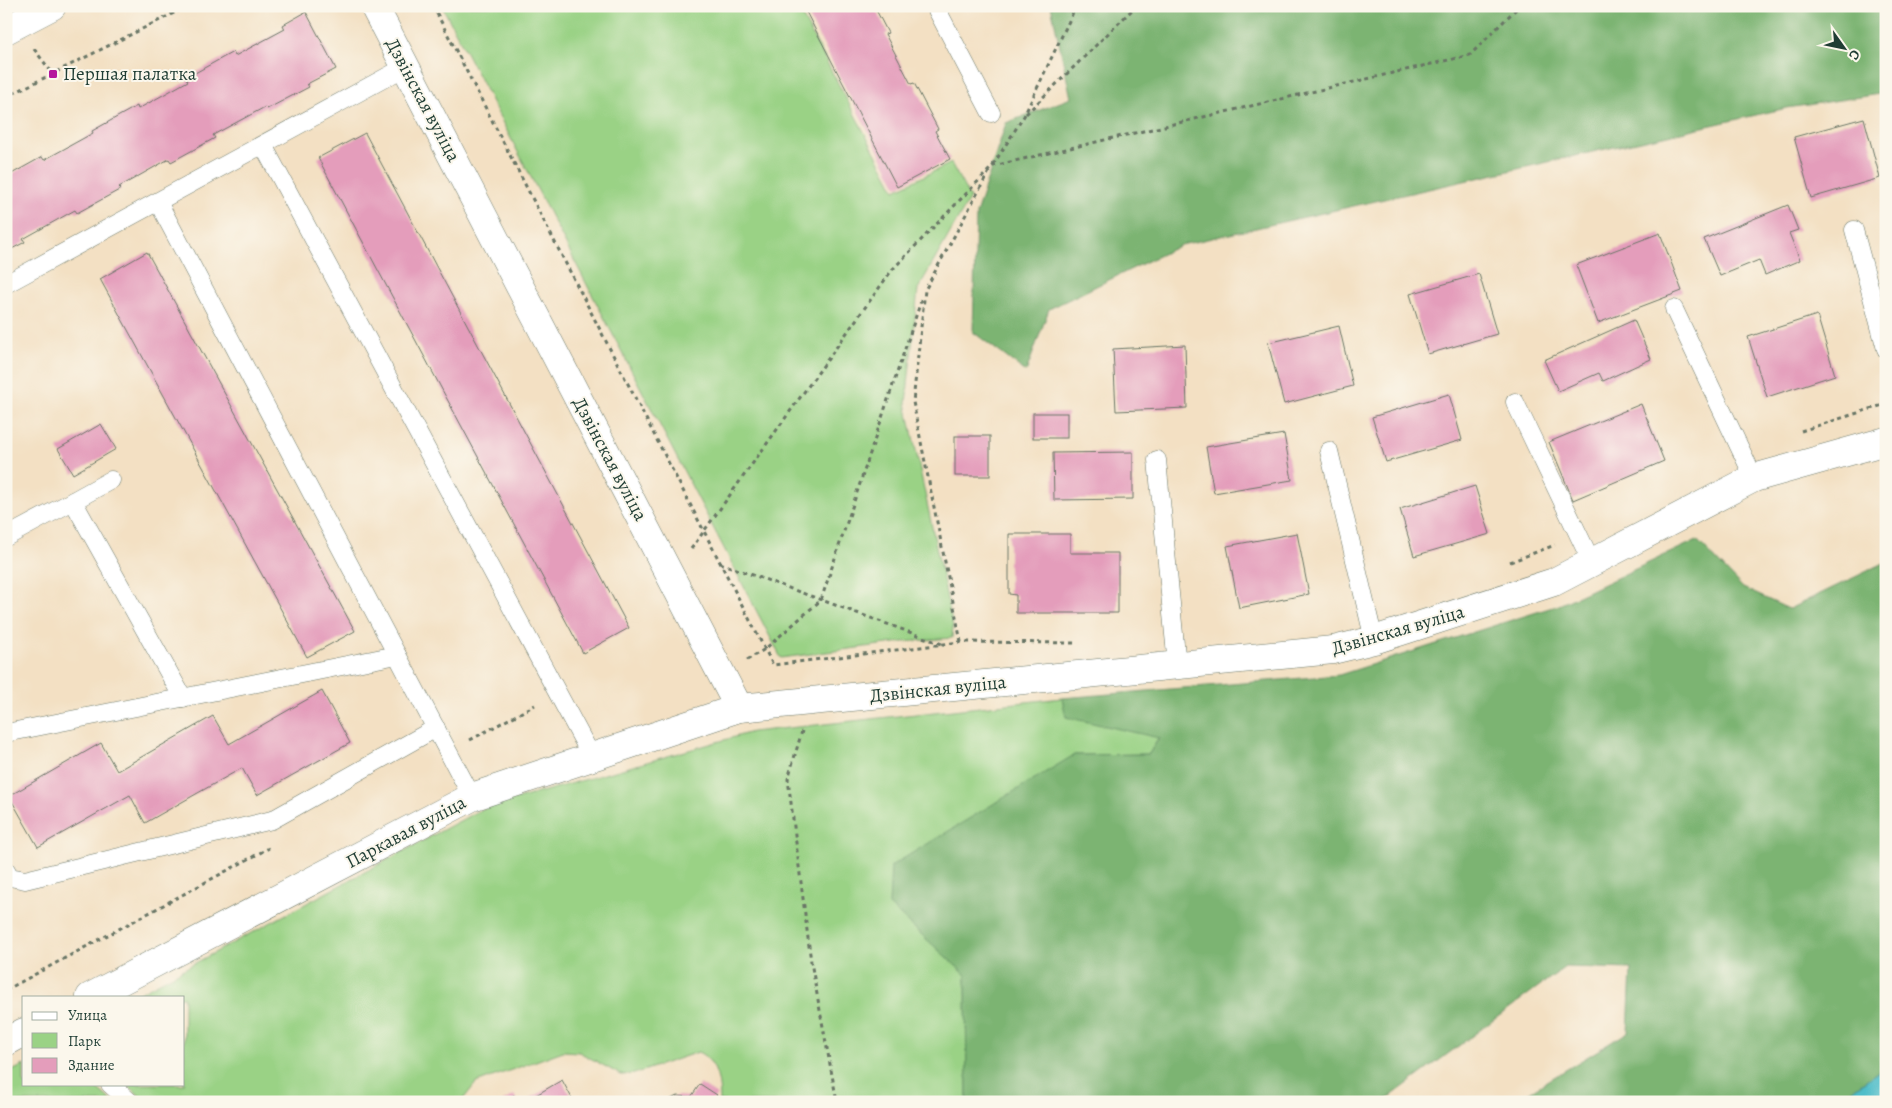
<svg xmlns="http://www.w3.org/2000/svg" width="1892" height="1108" viewBox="0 0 1892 1108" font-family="Alegreya,serif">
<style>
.green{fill:#9ad285;stroke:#5c885c}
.forest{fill:#7bb472;stroke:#4d7853}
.water{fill:#50bdc9;stroke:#387d7e}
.building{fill:#e49dbb}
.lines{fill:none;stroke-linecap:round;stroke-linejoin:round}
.service-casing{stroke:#697666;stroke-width:19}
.minor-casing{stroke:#697666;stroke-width:29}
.tertiary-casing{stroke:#697666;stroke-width:29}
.path{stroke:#697666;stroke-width:3;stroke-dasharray:4 4;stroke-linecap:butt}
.service{stroke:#fff;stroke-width:18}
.minor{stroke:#fff;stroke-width:28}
.tertiary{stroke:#fff;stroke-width:28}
.poi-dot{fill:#b5179e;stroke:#fbf7ec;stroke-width:2}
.labels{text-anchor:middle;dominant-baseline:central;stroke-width:4;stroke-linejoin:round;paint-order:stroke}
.poi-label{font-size:19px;fill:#1f3d34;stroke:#fbf7ec;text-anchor:start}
.street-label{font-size:19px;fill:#1f3d34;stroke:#fbf7ec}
</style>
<rect width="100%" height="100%" fill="#fbf7ec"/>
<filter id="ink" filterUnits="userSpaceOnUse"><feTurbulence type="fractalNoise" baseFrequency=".02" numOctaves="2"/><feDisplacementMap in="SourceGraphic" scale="10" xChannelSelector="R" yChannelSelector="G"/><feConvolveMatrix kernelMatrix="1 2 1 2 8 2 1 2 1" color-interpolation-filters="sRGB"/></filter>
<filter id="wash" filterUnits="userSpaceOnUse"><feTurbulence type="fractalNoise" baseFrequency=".0096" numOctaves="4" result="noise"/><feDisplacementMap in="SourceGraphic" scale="20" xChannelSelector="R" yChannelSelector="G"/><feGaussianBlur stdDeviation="1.12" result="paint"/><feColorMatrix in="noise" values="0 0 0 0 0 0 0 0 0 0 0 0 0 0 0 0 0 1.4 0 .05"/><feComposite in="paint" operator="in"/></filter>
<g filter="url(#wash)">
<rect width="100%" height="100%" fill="#f3e0c3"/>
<g class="green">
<polygon points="442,6 797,6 895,190 951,163 970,198 918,289 906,403 953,627 952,638 903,642 781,658"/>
<path d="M1062 698 1067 717 1159 737 1149 754 1074 755 890 905 966 975 967 1102H720C720 1083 717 1061 698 1052L634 1074 621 1075 579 1052 563 1051 476 1083 461 1102H147L126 1084H184V997H132L482 809 752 732Z"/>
<polygon points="24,1065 24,1084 92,1084 113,1102 6,1102 6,1074"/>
</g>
<g class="forest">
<polygon points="1051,6 1886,6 1886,93 1787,108 1181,245 1049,309 1026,372 973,332 976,214 1006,123 1071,98"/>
<polygon points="1697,540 1743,588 1789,609 1886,562 1886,1066 1835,1102 1513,1102 1628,1032 1631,969 1565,967 1383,1102 967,1102 966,975 889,905 891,866 1074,755 1149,754 1159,738 1066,717 1062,698 1339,675 1559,605"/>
</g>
<polygon class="water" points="1886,1066 1886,1102 1835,1102"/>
<g id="blocks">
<g class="building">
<polygon points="803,6 874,6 888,33 885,34 911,84 914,83 938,129 935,131 950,159 897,187"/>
<polygon points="306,12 336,69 307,84 309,87 267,109 265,107 213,135 215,138 171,162 169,159 119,187 121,189 77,213 75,210 23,239 25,242 6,252 6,177 42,157 44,160 93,133 92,131 137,106 138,109 188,81 186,78 233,52 235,56 285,29 283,25"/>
<polygon points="1864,118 1880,178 1811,198 1794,137"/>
<polygon points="365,133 629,628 583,653 318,158"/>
<polygon points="1788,205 1798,230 1789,233 1800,260 1765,275 1759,260 1720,276 1704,239"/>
<polygon points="1660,233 1682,291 1598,323 1576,265"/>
<polygon points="147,252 355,631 307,657 100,279"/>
<polygon points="1479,274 1497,334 1428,354 1410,294"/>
<polygon points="1817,315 1835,375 1767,397 1748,337"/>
<polygon points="1634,320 1651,359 1603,381 1599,373 1558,391 1544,360"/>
<polygon points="1339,326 1353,386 1284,404 1268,343"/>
<polygon points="1185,345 1187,408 1116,411 1113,349"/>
<polygon points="1449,394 1462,440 1386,462 1372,417"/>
<polygon points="1641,404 1664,461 1573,500 1549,442"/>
<rect x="1033" y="413" width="34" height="25"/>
<polygon points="101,424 116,449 73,474 58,449"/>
<polygon points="1284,434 1292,480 1214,493 1206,447"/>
<rect x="955" y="436" width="35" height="40"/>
<polygon points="1133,452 1133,499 1054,500 1053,453"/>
<polygon points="1475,486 1490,534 1414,556 1400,509"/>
<polygon points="1297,533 1309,594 1239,608 1227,546"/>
<polygon points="1009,534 1070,534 1070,553 1118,553 1118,613 1016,613 1016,595 1009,594"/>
<polygon points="322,691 350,743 257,795 242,768 145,823 130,795 38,847 9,796 101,743 117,771 213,716 229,744"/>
<polygon points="562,1080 574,1102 524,1102"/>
<polygon points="700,1084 717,1095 712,1102 665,1102 677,1096 691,1097"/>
<polygon points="514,1095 518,1102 502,1102"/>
</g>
</g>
</g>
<g filter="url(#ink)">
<use href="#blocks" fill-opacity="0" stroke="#697666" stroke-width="1"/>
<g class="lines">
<defs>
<g id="service">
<polyline points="935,6 991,113"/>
<polyline points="263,145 592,757"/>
<polyline points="158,202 472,797"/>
<polyline points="1854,230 1886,349"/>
<polyline points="6,284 405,67"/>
<polyline points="1674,309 1754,478"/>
<polyline points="1515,402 1592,563"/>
<polyline points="1329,451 1374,640"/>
<polyline points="1157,460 1177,665"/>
<polyline points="111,480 73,501 183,698"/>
<polyline points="6,537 73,501"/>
<polyline points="6,733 397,655"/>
<polyline points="6,870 10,877 25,880 272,820 436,728"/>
<polyline points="110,1084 130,1102"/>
</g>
<g id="minor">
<polyline points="374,6 739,708"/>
<polyline points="90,997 472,797 739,708 1333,650 1374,640 1554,582 1754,478 1886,441"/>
<polyline points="6,1042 24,1032"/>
</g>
<polyline id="tertiary" points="6,30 52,6"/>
</defs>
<use href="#service" class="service-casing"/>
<use href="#minor" class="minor-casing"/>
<use href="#tertiary" class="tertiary-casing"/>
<g class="path">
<polyline points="433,6 773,665 961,642 1075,643"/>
<polyline points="34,49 53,74"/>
<polyline points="6,97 188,6"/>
<polyline points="1026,114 1136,6"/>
<polyline points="993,165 1024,116 1076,6"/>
<polyline points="1801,431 1886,404"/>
<polyline points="691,549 892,270 993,166 1470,55 1519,6"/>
<polyline points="1510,562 1555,545"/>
<polyline points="720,563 942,644"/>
<polyline points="961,642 913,402 925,290 990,170"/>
<polyline points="747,660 765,649 821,600 922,298"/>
<polyline points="802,731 788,779 811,962 837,1102"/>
<polyline points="470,740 535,705"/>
<polyline points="6,990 269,848"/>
</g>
<use href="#service" class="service"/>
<use href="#minor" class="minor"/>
<use href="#tertiary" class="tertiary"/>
</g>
</g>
<rect class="poi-dot" x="48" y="69" width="10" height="10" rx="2.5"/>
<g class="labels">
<g class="poi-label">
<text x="63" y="74">Першая палатка</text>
</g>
<g class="street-label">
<text transform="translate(423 100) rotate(62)">Дзвінская вуліца</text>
<text transform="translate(610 459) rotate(62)">Дзвінская вуліца</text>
<text transform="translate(1398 630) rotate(-16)">Дзвінская вуліца</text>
<text transform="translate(938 689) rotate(-6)">Дзвінская вуліца</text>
<text transform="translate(406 832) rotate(-28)">Паркавая вуліца</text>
</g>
</g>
<rect width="1892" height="1108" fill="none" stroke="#fbf7ec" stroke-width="25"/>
<rect x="22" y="996" width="162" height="90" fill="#fbf7ec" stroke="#a3ada2"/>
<rect x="32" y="1012" width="25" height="8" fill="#ffffff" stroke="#a3ada2"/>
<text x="68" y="1020" font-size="15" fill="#1f3d34">Улица</text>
<rect x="32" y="1033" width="25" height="15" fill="#9ad285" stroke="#a3ada2"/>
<text x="68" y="1046" font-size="15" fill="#1f3d34">Парк</text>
<rect x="32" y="1058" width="25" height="15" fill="#e49dbb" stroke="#a3ada2"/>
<text x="68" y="1070" font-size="15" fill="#1f3d34">Здание</text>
<g transform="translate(1844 48) rotate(123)" stroke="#fbf7ec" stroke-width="4" paint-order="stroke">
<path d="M0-4L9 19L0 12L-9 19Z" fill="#1f3d34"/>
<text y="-8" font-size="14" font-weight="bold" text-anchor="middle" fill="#1f3d34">С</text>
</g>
</svg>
